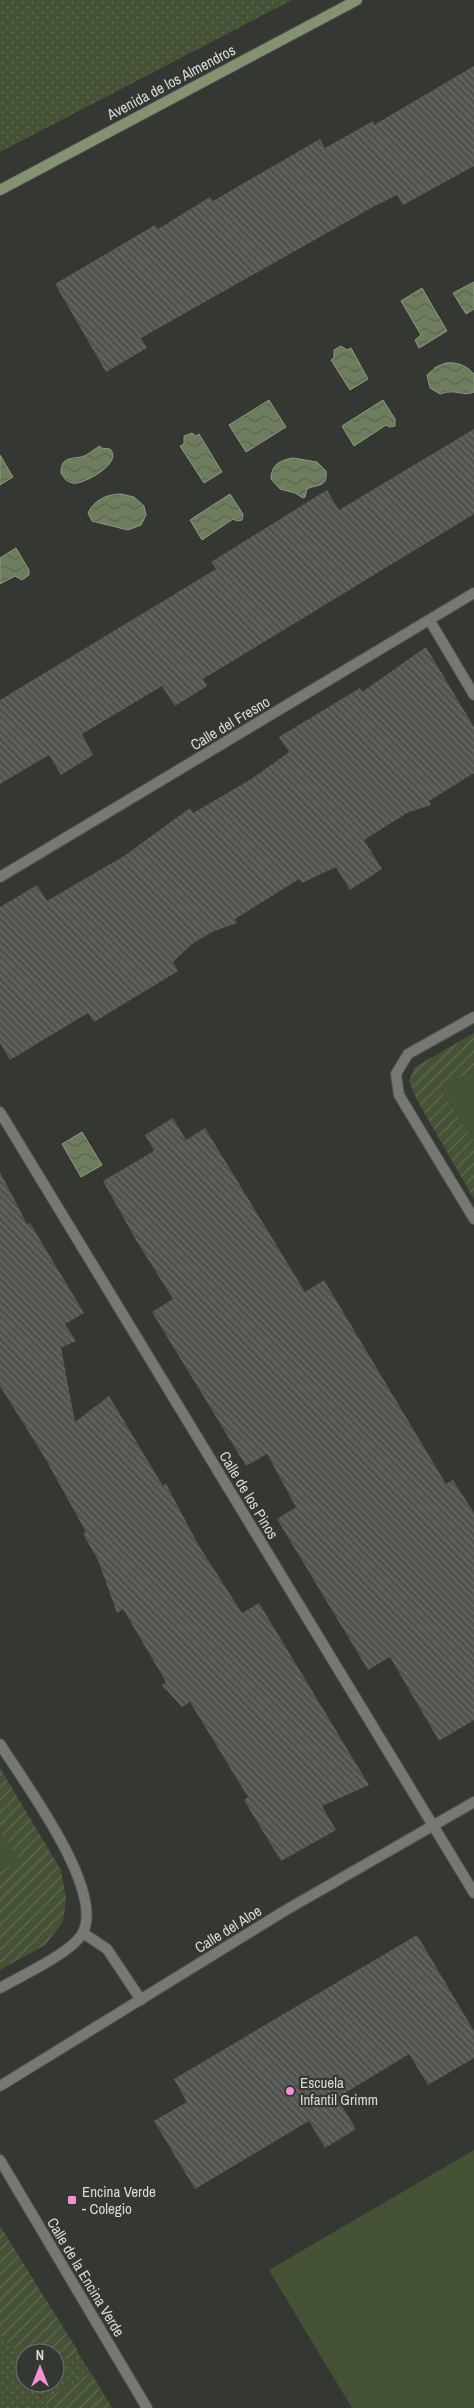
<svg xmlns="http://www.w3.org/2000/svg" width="474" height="2408" viewBox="0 0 474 2408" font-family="'Archivo Narrow',sans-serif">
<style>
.grass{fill:url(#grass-dots);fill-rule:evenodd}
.garden{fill:url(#garden-furrows)}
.pitch{fill:#455236}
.water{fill:url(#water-waves);stroke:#8e9982}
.building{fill:url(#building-back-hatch)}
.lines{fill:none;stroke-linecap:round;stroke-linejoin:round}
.lane-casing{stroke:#51534f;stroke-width:12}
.street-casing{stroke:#51534f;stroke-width:12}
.secondary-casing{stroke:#51534f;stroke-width:12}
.lane{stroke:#767972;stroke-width:10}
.street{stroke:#767972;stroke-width:10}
.secondary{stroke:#849273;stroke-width:10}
.poi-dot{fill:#f391d6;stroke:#353832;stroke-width:2}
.labels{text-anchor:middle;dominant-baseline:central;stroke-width:4.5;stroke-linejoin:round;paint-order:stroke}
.street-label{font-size:15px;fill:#d8dad6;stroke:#353832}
.poi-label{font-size:15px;fill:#d8dad6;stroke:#353832;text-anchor:start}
</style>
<defs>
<pattern id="grass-dots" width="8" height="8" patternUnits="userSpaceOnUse" patternTransform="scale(1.25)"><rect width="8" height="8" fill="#455236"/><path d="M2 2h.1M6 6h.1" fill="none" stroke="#5f6a52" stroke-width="1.8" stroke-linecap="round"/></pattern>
<pattern id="garden-furrows" width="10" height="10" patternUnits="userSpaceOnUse" patternTransform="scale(1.25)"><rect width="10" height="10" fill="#455236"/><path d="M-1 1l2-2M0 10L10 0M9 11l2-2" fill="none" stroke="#5f6a52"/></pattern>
<pattern id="water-waves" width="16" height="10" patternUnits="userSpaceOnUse" patternTransform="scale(1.25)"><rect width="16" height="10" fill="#6e7d5e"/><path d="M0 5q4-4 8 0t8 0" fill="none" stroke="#5c6552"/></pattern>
<pattern id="building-back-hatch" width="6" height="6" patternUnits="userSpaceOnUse" patternTransform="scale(1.25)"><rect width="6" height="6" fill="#52554f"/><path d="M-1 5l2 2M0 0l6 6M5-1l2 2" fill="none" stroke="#6a6d68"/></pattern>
</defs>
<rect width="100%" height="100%" fill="#353832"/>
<g class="grass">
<polygon points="0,0 292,0 0,152"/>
<path d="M0 2226 112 2408H0ZM25 2353H55V2383H25Z"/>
</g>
<g class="garden">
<polygon points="474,1033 474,1069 441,1089 474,1141 474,1199 417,1100 409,1081 415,1067"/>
<polygon points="0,1768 61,1870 66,1899 63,1922 45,1945 0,1970 0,1871 18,1860 0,1831"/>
<polygon points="3,2231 78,2351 55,2366 55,2353 25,2353 25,2364 19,2353 0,2335 0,2233"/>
<polygon points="91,2373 112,2408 49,2408 44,2400"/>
</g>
<g class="pitch">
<polygon points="474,1069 474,1141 441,1089"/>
<polygon points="0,1831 19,1860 0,1871"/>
<polygon points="474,2150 474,2408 352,2408 269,2270"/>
</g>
<g class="water">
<polygon points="474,282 474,309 466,314 453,293"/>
<polygon points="422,288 447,331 419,348 415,340 421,335 401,301"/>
<polygon points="341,346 347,350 351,348 368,379 350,390 331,360 334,358 334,350"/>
<path d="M446 363C457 362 466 365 474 374V392C463 397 456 388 440 394L430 388 427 375 436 367Z"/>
<polygon points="269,400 286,427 246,452 229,425"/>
<polygon points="383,400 395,419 395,426 389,427 386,425 354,446 342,426"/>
<polygon points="192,433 196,436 199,434 222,472 204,483 180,446 184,444 184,436"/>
<path d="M100 446 101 448 110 449C123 462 89 481 77 483 73 484 69 482 66 480L61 473C61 457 70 459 81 457 87 456 94 449 100 446Z"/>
<polygon points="0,455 13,477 0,485"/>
<path d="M293 458 317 462 326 471C328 488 317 484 307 489L305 497 303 498 295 493 280 489 271 479C271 465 280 460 293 458Z"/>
<path d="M121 494 134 497 144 506 146 515 141 525 128 530 92 521 88 513C94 500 107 494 121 494Z"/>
<polygon points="230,494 243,514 242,520 237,521 233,519 202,540 190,520"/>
<polygon points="16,548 29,570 29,575 22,580 15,576 0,584 0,558"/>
<polygon points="82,1132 102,1165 81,1177 62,1144"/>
</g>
<g class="building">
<polygon points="474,66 474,166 403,205 397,195 371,208 141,338 147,348 106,372 55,284 155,225 158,229 210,197 213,201 320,139 325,148 373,121 374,125"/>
<polygon points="474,429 474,514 203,679 207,686 175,706 162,686 82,734 93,755 61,775 49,755 0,784 0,700 216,569 211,562 327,490 339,510"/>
<polygon points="426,647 474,727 474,773 429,801 431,805 407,813 364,840 382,869 350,890 336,867 302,883 299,879 235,919 237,923 212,932 192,944 173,962 178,971 94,1022 88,1013 10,1060 0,1043 0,907 37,885 47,901 124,856 190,808 193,813 253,778 289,752 279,737 360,688 362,692"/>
<polygon points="173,1118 186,1140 205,1128 305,1292 324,1280 446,1484 453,1480 474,1513 474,1720 439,1741 390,1657 368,1670 277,1519 296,1507 267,1454 246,1466 152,1312 173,1299 136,1240 103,1181 154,1151 145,1135"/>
<polygon points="0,1172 27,1224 30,1223 84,1313 65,1324 76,1341 61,1348 75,1422 109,1396 163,1486 166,1484 199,1546 242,1613 259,1603 369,1785 322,1806 336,1830 281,1861 244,1800 248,1797 190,1702 182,1707 162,1685 166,1682 123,1609 117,1613 98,1560 83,1534 86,1532 45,1458 0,1386"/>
<polygon points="417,1935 474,2031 474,2058 428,2085 409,2054 337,2098 356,2129 325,2148 309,2121 195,2189 154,2121 187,2102 174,2079"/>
</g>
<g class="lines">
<defs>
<g id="lane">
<polyline points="430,621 474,695"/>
<polyline points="474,1017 408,1054 396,1074 399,1095 474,1219"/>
<polyline points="83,1933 107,1949 141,2000"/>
</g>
<g id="street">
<polyline points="0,877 474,593"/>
<polyline points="0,1112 474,1893"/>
<path d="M0 1744C23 1781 107 1892 82 1934 71 1953 21 1976 0 1988"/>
<polyline points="0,2086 286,1910 474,1802"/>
<polyline points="0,2160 147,2408"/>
</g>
<polyline id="secondary" points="0,190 357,0"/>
</defs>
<use href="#lane" class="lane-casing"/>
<use href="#street" class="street-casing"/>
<use href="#secondary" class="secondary-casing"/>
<use href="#lane" class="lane"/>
<use href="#street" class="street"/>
<use href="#secondary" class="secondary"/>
</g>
<g class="poi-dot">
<circle cx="290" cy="2091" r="5"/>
<rect x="67" y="2195" width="10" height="10" rx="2.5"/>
</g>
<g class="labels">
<g class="street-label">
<text transform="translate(171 82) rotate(-28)">Avenida de los Almendros</text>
<text transform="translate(230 723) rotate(-31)">Calle del Fresno</text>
<text transform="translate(249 1495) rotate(59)">Calle de los Pinos</text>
<text transform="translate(228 1929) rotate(-32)">Calle del Aloe</text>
<text transform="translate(86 2277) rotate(59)">Calle de la Encina Verde</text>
</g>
<g class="poi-label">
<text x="300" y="2082">Escuela<tspan x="300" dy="17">Infantil Grimm</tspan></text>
<text x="82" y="2191">Encina Verde<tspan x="82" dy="17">- Colegio</tspan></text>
</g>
</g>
<g transform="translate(40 2368)"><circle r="24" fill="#353832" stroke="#767974"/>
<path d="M0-4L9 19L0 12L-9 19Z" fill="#f391d6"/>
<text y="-8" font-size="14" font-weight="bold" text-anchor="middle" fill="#d8dad6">N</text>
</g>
</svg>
